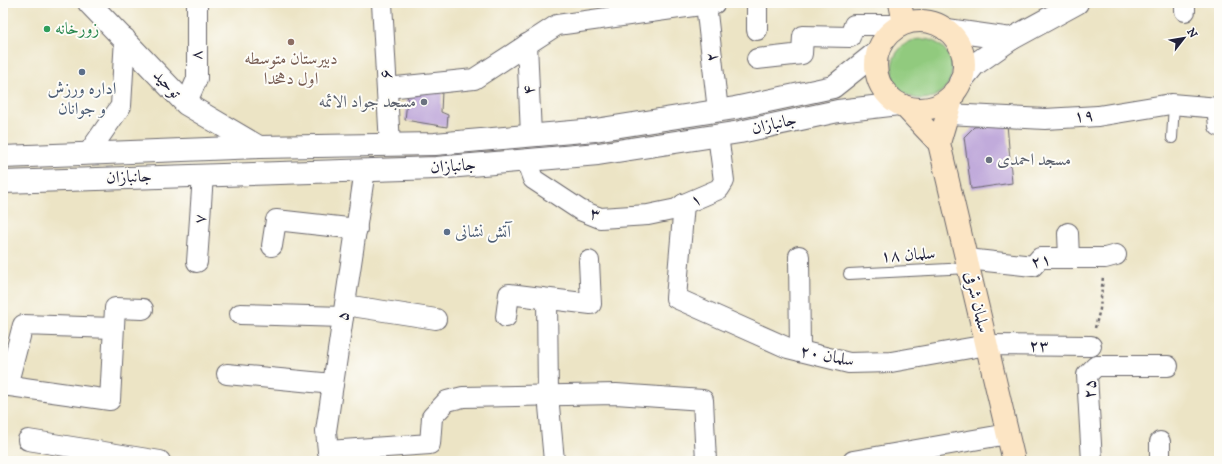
<svg xmlns="http://www.w3.org/2000/svg" width="1222" height="464" viewBox="0 0 1222 464" font-family="'IM FELL DW Pica',Amiri,serif">
<style>
.green{fill:#91ca7e;stroke:#5a765c}
.building{fill:#c1abdb}
.lines{fill:none;stroke-linecap:round;stroke-linejoin:round}
.service-casing{stroke:#69666b;stroke-width:12}
.minor-casing{stroke:#69666b;stroke-width:22}
.tertiary-casing{stroke:#69666b;stroke-width:24}
.secondary-casing{stroke:#69666b;stroke-width:24}
.path{stroke:#69666b;stroke-width:2.5;stroke-dasharray:3 3;stroke-linecap:butt}
.service{stroke:#fff;stroke-width:10}
.minor{stroke:#fff;stroke-width:20}
.tertiary{stroke:#fff;stroke-width:22}
.secondary{stroke:#fce5c4;stroke-width:22}
.leisure-dot{fill:#2e9e5b;stroke:#fdfcf7;stroke-width:1.5}
.education-dot{fill:#8d6e63;stroke:#fdfcf7;stroke-width:1.5}
.service-dot{fill:#5c6f8a;stroke:#fdfcf7;stroke-width:1.5}
.worship-dot{fill:#6b7280;stroke:#fdfcf7;stroke-width:1.5}
.labels{text-anchor:middle;dominant-baseline:central;stroke-width:4;stroke-linejoin:round;paint-order:stroke}
.leisure-label{font-size:17px;fill:#27864d;stroke:#fdfcf7;text-anchor:start}
.street-label{font-size:17px;fill:#22223b;stroke:#fdfcf7}
.education-label{font-size:17px;fill:#785e54;stroke:#fdfcf7}
.service-label{font-size:17px;fill:#4e5e75;stroke:#fdfcf7}
.worship-label{font-size:17px;fill:#5b616d;stroke:#fdfcf7;text-anchor:end}
</style>
<rect width="100%" height="100%" fill="#fdfcf7"/>
<filter id="ink" filterUnits="userSpaceOnUse"><feTurbulence type="fractalNoise" baseFrequency=".025" numOctaves="2"/><feDisplacementMap in="SourceGraphic" scale="8" xChannelSelector="R" yChannelSelector="G"/><feConvolveMatrix kernelMatrix="1 2 1 2 8 2 1 2 1" color-interpolation-filters="sRGB"/></filter>
<filter id="wash" filterUnits="userSpaceOnUse"><feTurbulence type="fractalNoise" baseFrequency=".012" numOctaves="4" result="noise"/><feDisplacementMap in="SourceGraphic" scale="16" xChannelSelector="R" yChannelSelector="G"/><feGaussianBlur stdDeviation="0.9" result="paint"/><feColorMatrix in="noise" values="0 0 0 0 0 0 0 0 0 0 0 0 0 0 0 0 0 1.4 0 .05"/><feComposite in="paint" operator="in"/></filter>
<g filter="url(#wash)">
<rect width="100%" height="100%" fill="#ece4c5"/>
<circle class="green" cx="922" cy="69" r="30"/>
<g id="blocks">
<g class="building">
<polygon points="442,91 441,112 448,115 447,127 405,120 408,92"/>
<polygon points="1007,124 1012,183 971,189 964,137 974,127"/>
</g>
</g>
</g>
<g filter="url(#ink)">
<use href="#blocks" fill-opacity="0" stroke="#69666b" stroke-width="1"/>
<g class="lines">
<defs>
<g id="service">
<polyline points="1172,138 1174,104"/>
<polyline points="849,274 969,268"/>
</g>
<g id="minor">
<polyline points="382,3 390,145"/>
<polyline points="757,3 757,30"/>
<polyline points="706,4 718,111"/>
<polyline points="1185,11 1185,3"/>
<polyline points="527,44 531,135"/>
<polyline points="757,59 802,54 803,36 850,37 854,25 900,25"/>
<polyline points="387,88 474,79 557,25 715,3"/>
<polyline points="186,104 197,79 197,3"/>
<polyline points="1217,108 1219,126"/>
<polyline points="948,114 1045,119 1098,116 1171,104 1219,108"/>
<polyline points="89,152 121,106 125,38"/>
<polyline points="526,160 533,179 580,210 600,218 648,215 677,209 684,204 719,189 724,181 718,135"/>
<polyline points="684,204 676,298 788,348 849,363 891,362 987,345 1091,346"/>
<polyline points="1068,233 1069,258"/>
<polyline points="272,246 276,220 357,229"/>
<polyline points="799,256 800,351"/>
<polyline points="967,259 1033,266 1040,258 1105,258 1116,255"/>
<polyline points="197,262 203,175"/>
<polyline points="547,299 548,395 554,461"/>
<polyline points="345,305 436,319"/>
<polyline points="240,314 343,317"/>
<polyline points="506,317 509,294 591,304 589,261"/>
<polyline points="227,374 333,384"/>
<polyline points="3,385 110,400 115,308 143,309"/>
<polyline points="7,386 23,325 113,328"/>
<polyline points="28,440 160,461"/>
<polyline points="1160,442 1160,461"/>
<polyline points="328,451 430,444 432,417 447,401 463,397 616,394 703,400 706,461"/>
<polyline points="332,461 328,451 326,431 365,170"/>
<polyline points="853,461 1008,434"/>
<polyline points="1092,461 1087,375 1096,366 1168,366"/>
</g>
<g id="tertiary">
<polyline points="89,3 186,104 259,147"/>
<polyline points="947,30 1011,39 974,65 960,82"/>
<polyline points="1011,39 1077,3"/>
<polyline points="3,157 259,147 435,144 595,130 735,108 833,87 877,52"/>
<polyline points="3,182 436,168 598,154 740,132 838,111 899,104"/>
</g>
<g id="secondary">
<polyline points="900,3 904,23"/>
<circle cx="920" cy="65" r="44"/>
<polyline points="904,106 939,143 954,92"/>
<polyline points="939,143 1014,461"/>
</g>
</defs>
<use href="#service" class="service-casing"/>
<use href="#minor" class="minor-casing"/>
<use href="#tertiary" class="tertiary-casing"/>
<use href="#secondary" class="secondary-casing"/>
<polyline class="path" points="1095,328 1100,309 1103,276"/>
<use href="#service" class="service"/>
<use href="#minor" class="minor"/>
<use href="#tertiary" class="tertiary"/>
<use href="#secondary" class="secondary"/>
</g>
</g>
<circle class="leisure-dot" cx="47" cy="29" r="4"/>
<circle class="education-dot" cx="291" cy="42" r="4"/>
<g class="service-dot">
<circle cx="82" cy="72" r="4"/>
<circle cx="447" cy="232" r="4"/>
</g>
<g class="worship-dot">
<circle cx="424" cy="102" r="4"/>
<circle cx="989" cy="160" r="4"/>
</g>
<g class="labels">
<g class="leisure-label">
<text x="55" y="29">زورخانه</text>
</g>
<g class="street-label">
<text transform="translate(197 55) rotate(-90)">۸</text>
<text transform="translate(712 57) rotate(-96)">۲</text>
<text transform="translate(386 74) rotate(-93)">۶</text>
<text transform="translate(167 84) rotate(47)">توحید</text>
<text transform="translate(529 90) rotate(-93)">۴</text>
<text transform="translate(1084 116) rotate(-5)">۱۹</text>
<text transform="translate(774 124) rotate(-12)">جانبازان</text>
<text transform="translate(453 166) rotate(-4)">جانبازان</text>
<text transform="translate(129 177) rotate(-2)">جانبازان</text>
<text transform="translate(696 200) rotate(-27)">۱</text>
<text transform="translate(595 214) rotate(14)">۳</text>
<text transform="translate(200 219) rotate(-86)">۷</text>
<text transform="translate(908 255) rotate(-3)">سلمان ۱۸</text>
<text transform="translate(1041 261) rotate(-12)">۲۱</text>
<text transform="translate(977 302) rotate(77)">سلمان شرقی</text>
<text transform="translate(343 316) rotate(-81)">۵</text>
<text transform="translate(1039 346) rotate(1)">۲۳</text>
<text transform="translate(827 356) rotate(11)">سلمان ۲۰</text>
<text transform="translate(1090 389) rotate(-87)">۲۵</text>
</g>
<g class="education-label">
<text x="291" y="59">دبیرستان متوسطه<tspan x="291" dy="20">اول دهخدا</tspan></text>
</g>
<g class="service-label">
<text x="82" y="89">اداره ورزش<tspan x="82" dy="20">و جوانان</tspan></text>
<text x="455" y="232" text-anchor="start">آتش نشانی</text>
</g>
<g class="worship-label">
<text x="416" y="102">مسجد جواد الائمه</text>
<text x="997" y="160" text-anchor="start">مسجد احمدی</text>
</g>
</g>
<rect width="1222" height="464" fill="none" stroke="#fdfcf7" stroke-width="16"/>
<g transform="translate(1184 38) rotate(59)" stroke="#fdfcf7" stroke-width="3" paint-order="stroke">
<path d="M0-3L7 15L0 10L-7 15Z" fill="#22223b"/>
<text y="-6" font-size="11" font-weight="bold" text-anchor="middle" fill="#22223b">N</text>
</g>
</svg>
